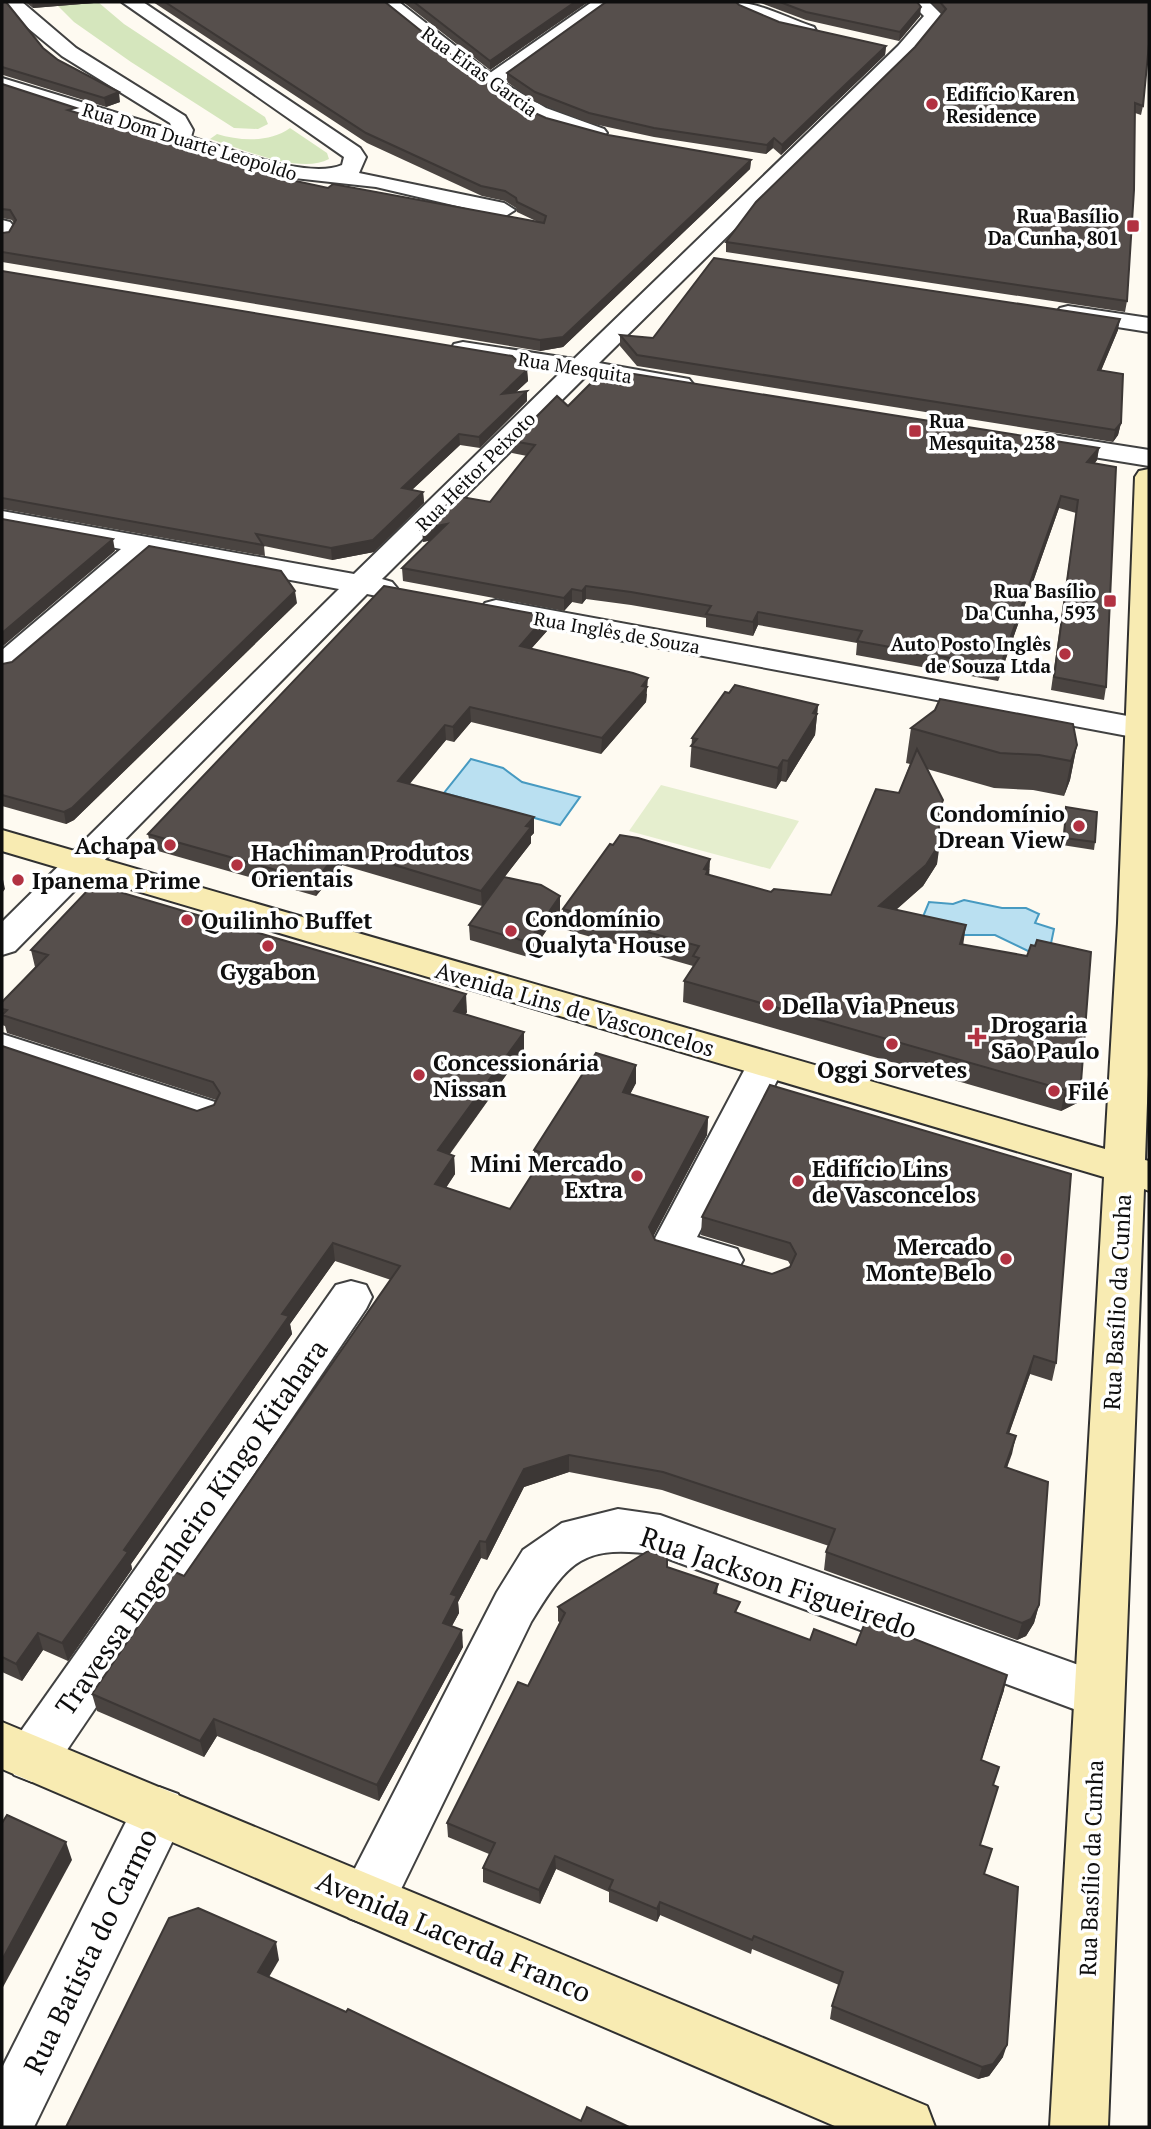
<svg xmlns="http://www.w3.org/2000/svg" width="1151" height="2129" viewBox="0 0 1151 2129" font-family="'PT Serif',serif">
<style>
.green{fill:#d5e6bd}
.pitch{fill:#e5eece}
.water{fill:#bae0f1;stroke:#479ac1;stroke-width:2}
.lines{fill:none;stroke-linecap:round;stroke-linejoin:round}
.street-casing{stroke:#414141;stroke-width:4}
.secondary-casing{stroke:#303030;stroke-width:4}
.street{fill:#fff;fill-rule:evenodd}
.secondary{fill:#f8ebb2;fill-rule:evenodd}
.wall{fill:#4a4441}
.shaded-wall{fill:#3c3735}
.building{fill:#564f4c;stroke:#3c3735;stroke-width:2}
.poi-dot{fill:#b23242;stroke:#fff;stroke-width:2.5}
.labels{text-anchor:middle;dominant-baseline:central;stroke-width:7;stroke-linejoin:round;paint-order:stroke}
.far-street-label{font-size:19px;fill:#0e0e0e;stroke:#fff}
.far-poi-label{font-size:19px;font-weight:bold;fill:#0e0e0e;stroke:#fff;text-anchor:end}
.poi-label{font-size:23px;font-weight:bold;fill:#0e0e0e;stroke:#fff;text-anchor:start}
.street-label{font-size:23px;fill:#0e0e0e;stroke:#fff}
.near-street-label{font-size:28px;fill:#0e0e0e;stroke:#fff}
</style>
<rect width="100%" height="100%" fill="#fefaf1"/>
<g class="green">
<polygon points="54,2 98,2 124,24 265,117 268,124 258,129 234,128 131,62 74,22"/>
<path d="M290 128 327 153 329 159C300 175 240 148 210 139L217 134C240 141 269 143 290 128Z"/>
</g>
<polygon class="pitch" points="661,785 799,821 770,869 629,831"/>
<g class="water">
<polygon points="471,759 503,768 522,782 580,797 560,825 444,793"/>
<polygon points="964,900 1002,908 1026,908 1039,914 1035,923 1054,929 1049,953 1028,951 995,935 948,935 920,924 929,902 953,904"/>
</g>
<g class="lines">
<defs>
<g id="street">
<path d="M3 2H22L76 48 185 116 193 130 191 137C228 148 307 180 342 165L344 157 122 2H143L360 148 366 157 359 173 504 203 515 210 504 217 376 187 267 175 2 90V78L173 130 170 123 62 56 23 24Z"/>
<path d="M379 2H399L490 73 592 2H613L502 82 546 108 604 129 607 133 597 139C528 122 474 82 420 37 407 26 389 16 379 2Z"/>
<path d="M729 2C758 1 786 18 814 27L816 31 807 37 761 22Z"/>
<polygon points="910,2 929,2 943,16 912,54 599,363 689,379 693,384 689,389 680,392 586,376 382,579 392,582 397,588 392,594 382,597 367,594 15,951 2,955 2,922 339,589 150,554 13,672 2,674 2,650 121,549 2,527 2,511 354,574 561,372 454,354 451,349 454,344 463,342 574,359 898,46 924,16"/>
<polygon points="2,220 10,222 16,229 10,239 2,241"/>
<polygon points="1068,306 1149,318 1149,332 1060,318 1056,313 1060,308"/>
<polygon points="1047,434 1149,450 1149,466 1038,448 1034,442 1038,436"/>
<polygon points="496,600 1149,720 1149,740 485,615 481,609 485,603"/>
<polygon points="2,1034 215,1102 221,1112 215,1122 201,1126 2,1060"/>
<polygon points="766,1052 780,1056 785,1065 697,1237 737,1249 743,1260 737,1271 722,1276 657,1257 651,1246 747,1065 752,1056"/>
<polygon points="351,1281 366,1285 372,1297 366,1309 50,1775 32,1782 14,1775 6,1758 14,1741 336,1285"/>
<path d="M618 1509 660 1515 1098 1672 1116 1679 1123 1695 1116 1711 1098 1718 658 1555C583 1544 569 1560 531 1622L387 1918 368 1925 349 1918 341 1899 349 1880 497 1592 523 1550 562 1523Z"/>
<polygon points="159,1787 178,1794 185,1812 178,1830 34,2127 2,2127 2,2068 140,1794"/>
</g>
<g id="secondary">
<polygon points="1149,469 1149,1046 1145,1160 1149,1161 1149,1191 1144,1189 1108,2127 1050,2127 1104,1177 2,851 2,830 1105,1149 1118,923 1135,477 1139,471"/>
<polygon points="2,1722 927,2106 935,2127 837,2127 2,1769"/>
</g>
</defs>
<use href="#street" class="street-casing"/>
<use href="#secondary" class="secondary-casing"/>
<use href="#street" class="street"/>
<use href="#secondary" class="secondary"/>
</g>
<g class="wall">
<polygon points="2,2 43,48 58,60 120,102 106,107 3,75 2,76"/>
<polygon points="25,2 106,2 33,8"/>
<polygon points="153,2 385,2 481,79 517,105 546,118 608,135 751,160 750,169 563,347 540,351 2,262 2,233 9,232 14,224 12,220 2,218 2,84 77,113 291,180 328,188 538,222 517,212 516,208 505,201 482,196 367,143"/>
<polygon points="403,2 588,2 490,70"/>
<polygon points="758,2 917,2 920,16 899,41 806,20"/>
<polygon points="931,2 1149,2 1143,106 1141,115 1135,113 1127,301 1125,312 726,252 726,242 915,47 942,14"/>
<polygon points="739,5 779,22 886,46 885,55 781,155 773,148 766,154 654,137 589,123 535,102 507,82 507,73"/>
<polygon points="2,271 527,370 528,381 516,392 527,401 480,448 460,445 412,490 423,492 424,503 374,552 332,560 264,546 265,556 2,509"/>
<polygon points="1118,330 1101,371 1121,423 1118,435 1113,442 637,366 620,346 620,335 653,338"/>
<polygon points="568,406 1099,448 1097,460 1095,463 1106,687 1104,700 1051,690 1076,513 1059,508 998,681 856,655 857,643 758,625 753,636 706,627 706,618 631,605 586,599 582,604 572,602 564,611 403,581 402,568 431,540 423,542 490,502 527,456 512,453 512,441"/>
<polygon points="297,603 74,820 66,824 2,806 2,664"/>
<polygon points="546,616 547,631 531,649 647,694 646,702 601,754 471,722 454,742 446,740 409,784 534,817 534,833 531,836 531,843 482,906 342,865 316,896 151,849 148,834"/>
<polygon points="729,693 818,705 815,735 786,782 781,781 776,789 690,767 692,738"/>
<polygon points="911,728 1077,745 1070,780 1064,796 1033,790 994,788 927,769 940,820 939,824 937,864 923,886 896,910 963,944 1077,1103 1061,1111 683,1002 684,981 693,966 563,929 563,909 613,845 709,875 771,892 831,895 899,793 910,764 906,763"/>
<polygon points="1066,807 1095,842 1094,850 1062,845"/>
<polygon points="560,911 528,957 470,940 469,925"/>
<polygon points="31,950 467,1012 465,1015 524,1032 524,1050 450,1154 454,1156 455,1174 446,1188 510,1209 536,1169 534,1168 534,1150 636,1065 636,1083 630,1094 708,1117 707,1135 653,1236 655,1240 772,1274 790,1267 791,1266 788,1261 701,1235 702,1217 770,1085 1056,1363 1052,1381 1030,1374 1009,1433 1016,1436 1007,1467 1039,1605 1034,1623 1026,1636 1017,1640 824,1570 826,1552 829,1546 662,1490 569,1472 524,1487 487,1560 481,1558 458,1602 459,1613 452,1626 463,1647 379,1801 217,1736 204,1757 97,1711 92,1694 184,1576 391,1280 335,1261 290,1324 292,1334 131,1564 132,1569 68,1661 43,1650 22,1681 2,1672 2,1046 197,1111 214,1105 217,1101 216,1100 7,1033 5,1026 2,1025 2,1002 35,967"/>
<polygon points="667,1567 718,1584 717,1594 739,1614 810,1640 856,1645 1004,1690 981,1760 994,1785 998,1787 980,1845 985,1874 1003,2057 989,2076 978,2079 830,2019 832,2006 839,1985 752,1949 751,1954 660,1915 657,1922 609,1902 609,1892 556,1869 540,1904 483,1882 483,1868 489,1854 448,1837 447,1823 528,1686 560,1623 558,1621 558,1607"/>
</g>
<g class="shaded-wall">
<polygon points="32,2 106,2 33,8"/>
<polygon points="575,2 588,2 490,70 490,61"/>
<polygon points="921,7 920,16 899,41 900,32"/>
<polygon points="886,46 885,55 781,155 782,145"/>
<polygon points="119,92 120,102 106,107 104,98"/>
<polygon points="774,138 773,148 766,154 767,145"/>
<polygon points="751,160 750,169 563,347 540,351 540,340"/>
<polygon points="1120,319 1118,330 1096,382 1098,370"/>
<polygon points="527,370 528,381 502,405 502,394"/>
<polygon points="527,391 527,401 480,448 479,437"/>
<polygon points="1121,423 1118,435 1113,442 1115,430"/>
<polygon points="459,434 460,445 402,499 402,488"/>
<polygon points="1099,448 1097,460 1085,475 1087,462"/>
<polygon points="423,492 424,503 374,552 332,560 331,548"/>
<polygon points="1061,496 1059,508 998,681 1000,667"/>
<polygon points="447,524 448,537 423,542 422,529"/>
<polygon points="113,539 115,551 2,647 2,633"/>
<polygon points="586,586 586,599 582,604 582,591"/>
<polygon points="572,589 572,602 564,611 564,598"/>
<polygon points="295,591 297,603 74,820 66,824 64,812"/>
<polygon points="758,612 758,625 753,636 753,622"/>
<polygon points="546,616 547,631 520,661 520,646"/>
<polygon points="648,678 646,702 601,754 602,738"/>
<polygon points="818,705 815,735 786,782 788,761"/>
<polygon points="470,707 471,722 454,742 453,727"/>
<polygon points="445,725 446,740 399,797 398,781"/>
<polygon points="1077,745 1070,780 1064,796 1071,761"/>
<polygon points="783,760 781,781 776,789 778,768"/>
<polygon points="943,800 940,820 935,833 938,813"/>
<polygon points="534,817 534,833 531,836 531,843 482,906 481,891"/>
<polygon points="940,843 937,864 923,886 876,927 879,906"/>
<polygon points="341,849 342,865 316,896 315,881"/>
<polygon points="710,859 709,880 704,869"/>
<polygon points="2,875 5,889 2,893"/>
<polygon points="560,896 560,911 528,957 528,942"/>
<polygon points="966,925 963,946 960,944"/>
<polygon points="466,994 467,1012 455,1029 454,1011"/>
<polygon points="524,1032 524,1050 439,1168 438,1150"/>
<polygon points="636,1065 636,1083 622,1110 623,1092"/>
<polygon points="1081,1082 1077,1103 1061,1111 1065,1090"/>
<polygon points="708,1117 707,1135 649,1245 649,1227"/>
<polygon points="454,1156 455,1174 436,1202 435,1184"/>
<polygon points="333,1243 335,1261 290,1324 292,1334 131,1564 132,1569 68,1661 62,1643 282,1314"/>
<polygon points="1034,1356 1030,1374 1003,1451 1007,1433"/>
<polygon points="1016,1436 1012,1454 1001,1484 1005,1467"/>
<polygon points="569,1455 569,1472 524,1487 487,1560 486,1542 524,1469"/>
<polygon points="480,1541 481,1558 458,1602 459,1613 444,1640 443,1623 451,1594"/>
<polygon points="1039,1605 1034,1623 1026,1636 1017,1640 1022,1623"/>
<polygon points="462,1630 463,1647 379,1801 377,1785"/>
<polygon points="38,1633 43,1650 22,1681 16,1664"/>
<polygon points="1007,1675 1004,1690 977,1774 981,1760"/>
<polygon points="214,1719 217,1736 204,1757 200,1741"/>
<polygon points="66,1842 72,1860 2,1989 2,1960"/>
<polygon points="555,1856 556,1869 540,1904 539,1890"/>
<polygon points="660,1902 660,1915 657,1922 657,1909"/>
<polygon points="276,1942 279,1960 262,1989 258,1972"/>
<polygon points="1007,2045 1003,2057 989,2076 978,2079 982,2067"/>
</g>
<g class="building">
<polygon points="2,2 6,2 43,48 58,60 119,92 104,98 2,67"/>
<polygon points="165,2 385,2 481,79 517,105 546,118 608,135 751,160 563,337 540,340 2,252 2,233 9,232 16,220 10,210 2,209 2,84 76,108 68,110 291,180 328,188 333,184 544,223 546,216 517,202 516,198 505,191 481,186 366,133"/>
<polygon points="414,2 575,2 490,61"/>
<polygon points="606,2 736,2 739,5 779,22 886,46 782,145 774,138 767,145 654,128 589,113 535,92 507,73"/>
<polygon points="780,2 917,2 921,7 900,32 806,12"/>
<polygon points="940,2 1149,2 1149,44 1143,106 1135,103 1134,190 1127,301 726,242 756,202 915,47 946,9"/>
<polygon points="714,258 1120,319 1098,370 1123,374 1121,423 1115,430 637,355 620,335 653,338"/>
<polygon points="2,271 512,356 527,370 502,394 527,391 479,437 459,434 402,488 423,492 373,540 331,548 256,534 263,545 2,498"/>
<polygon points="634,374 1099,448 1087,462 1116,467 1106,687 1054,677 1078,500 1061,496 1000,667 857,641 862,631 758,612 753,622 706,614 711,606 631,592 586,586 582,591 572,589 564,598 402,568 447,524 422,529 456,496 490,502 535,445 512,441 557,396 568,406 594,380"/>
<polygon points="2,519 113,539 2,633"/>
<polygon points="149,546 281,571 295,591 72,808 64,812 2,795 2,664 12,662"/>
<polygon points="384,586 546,616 520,646 633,673 648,678 642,686 647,687 602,738 470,707 453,727 445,725 398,781 534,817 526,826 531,827 481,891 341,849 315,881 148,834"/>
<polygon points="735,685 818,705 813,713 817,714 788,761 783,760 778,768 691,746 697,739 692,738 725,692 729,693"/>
<polygon points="940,699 1073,724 1077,745 1071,761 1039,755 1000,753 911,728 935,710"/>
<polygon points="917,749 943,800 938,813 940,843 926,865 879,906 966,925 960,944 1027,956 1031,945 1035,946 1037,940 1091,952 1081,1082 1065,1090 684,981 699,958 693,956 699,946 563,909 610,844 613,845 620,835 638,838 710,859 704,869 708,870 706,874 771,892 774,889 831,895 876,789 899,793"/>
<polygon points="1066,807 1097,812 1095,842 1064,838"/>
<polygon points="504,877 541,885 560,896 528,942 469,925"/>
<polygon points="99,886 466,994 454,1011 524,1032 438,1150 454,1156 435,1184 510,1209 545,1154 534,1150 596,1053 636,1065 623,1092 708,1117 649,1227 655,1240 772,1274 790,1267 796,1254 790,1243 702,1217 770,1085 1071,1174 1056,1363 1034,1356 1007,1433 1016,1436 1005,1467 1048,1482 1039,1605 1031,1619 1022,1623 826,1552 835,1529 663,1472 569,1455 524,1469 486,1542 480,1541 451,1594 457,1596 443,1623 462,1630 377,1785 214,1719 200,1741 92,1694 175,1572 184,1576 400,1266 333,1243 282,1314 289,1316 124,1550 128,1552 62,1643 38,1633 16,1664 2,1657 2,1046 197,1111 214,1105 220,1093 213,1082 2,1015 7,1010 2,1009 2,1002 48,955 31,950 86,892"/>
<polygon points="648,1551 667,1556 667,1567 718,1584 714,1593 740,1602 735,1612 810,1640 814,1629 856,1645 866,1620 1007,1675 981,1760 999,1767 993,1785 998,1787 980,1845 992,1849 984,1874 1018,1887 1007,2045 993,2064 982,2067 832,2006 843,1972 754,1936 752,1940 660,1902 657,1909 609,1889 613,1880 555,1856 539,1890 483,1868 495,1843 447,1823 518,1682 528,1686 565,1613 558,1607"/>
<polygon points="7,1815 66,1842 2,1960 2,1823"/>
<polygon points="198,1908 276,1942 258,1972 346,2012 348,2009 581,2121 587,2107 629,2127 66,2127 169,1918"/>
</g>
<g class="poi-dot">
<circle cx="932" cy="104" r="7"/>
<rect x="1126" y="219" width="14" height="14" rx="3.5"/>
<rect x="908" y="424" width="14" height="14" rx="3.5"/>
<rect x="1103" y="594" width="14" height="14" rx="3.5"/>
<circle cx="1065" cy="654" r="7"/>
<circle cx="1079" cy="826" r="7"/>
<circle cx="170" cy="845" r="7"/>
<circle cx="237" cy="865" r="7"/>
<circle cx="18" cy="880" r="7"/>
<circle cx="187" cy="920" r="7"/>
<circle cx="511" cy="931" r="7"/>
<circle cx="268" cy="946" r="7"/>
<circle cx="768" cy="1005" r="7"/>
<path d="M973.5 1026.5h7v7h7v7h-7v7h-7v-7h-7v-7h7z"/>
<circle cx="892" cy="1044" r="7"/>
<circle cx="419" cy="1075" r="7"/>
<circle cx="1054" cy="1091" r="7"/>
<circle cx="637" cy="1176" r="7"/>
<circle cx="798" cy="1181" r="7"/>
<circle cx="1006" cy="1259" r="7"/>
</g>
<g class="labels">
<g class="far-street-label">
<text transform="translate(480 71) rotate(36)">Rua Eiras Garcia</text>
<text transform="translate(190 141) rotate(17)">Rua Dom Duarte Leopoldo</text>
<text transform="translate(575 367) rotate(9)">Rua Mesquita</text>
<text transform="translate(475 471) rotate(-45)">Rua Heitor Peixoto</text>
<text transform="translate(617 632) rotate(10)">Rua Inglês de Souza</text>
</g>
<g class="far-poi-label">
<text x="946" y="93" text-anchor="start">Edifício Karen<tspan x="946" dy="22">Residence</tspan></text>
<text x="1119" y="215">Rua Basílio<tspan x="1119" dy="22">Da Cunha, 801</tspan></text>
<text x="929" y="420" text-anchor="start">Rua<tspan x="929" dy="22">Mesquita, 238</tspan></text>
<text x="1096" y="590">Rua Basílio<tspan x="1096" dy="22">Da Cunha, 593</tspan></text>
<text x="1051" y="643">Auto Posto Inglês<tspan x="1051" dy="22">de Souza Ltda</tspan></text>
</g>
<g class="poi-label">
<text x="1065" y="813" text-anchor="end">Condomínio<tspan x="1065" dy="26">Drean View</tspan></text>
<text x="156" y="845" text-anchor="end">Achapa</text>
<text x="251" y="852">Hachiman Produtos<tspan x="251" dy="26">Orientais</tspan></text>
<text x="32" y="880">Ipanema Prime</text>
<text x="525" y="918">Condomínio<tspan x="525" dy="26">Qualyta House</tspan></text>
<text x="201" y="920">Quilinho Buffet</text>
<text x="268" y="971" text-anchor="middle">Gygabon</text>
<text x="782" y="1005">Della Via Pneus</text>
<text x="991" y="1024">Drogaria<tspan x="991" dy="26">São Paulo</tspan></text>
<text x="433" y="1062">Concessionária<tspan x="433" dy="26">Nissan</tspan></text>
<text x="892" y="1069" text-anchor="middle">Oggi Sorvetes</text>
<text x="1068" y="1091">Filé</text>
<text x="623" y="1163" text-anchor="end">Mini Mercado<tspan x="623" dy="26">Extra</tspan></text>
<text x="812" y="1168">Edifício Lins<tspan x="812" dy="26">de Vasconcelos</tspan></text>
<text x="992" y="1246" text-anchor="end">Mercado<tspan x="992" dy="26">Monte Belo</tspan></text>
</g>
<g class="street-label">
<text transform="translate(575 1009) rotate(16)">Avenida Lins de Vasconcelos</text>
<text transform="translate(1117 1302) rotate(-87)">Rua Basílio da Cunha</text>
<text transform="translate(1091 1868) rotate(-88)">Rua Basílio da Cunha</text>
</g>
<g class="near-street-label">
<text transform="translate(191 1527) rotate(-55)">Travessa Engenheiro Kingo Kitahara</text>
<text transform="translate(779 1582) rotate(19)">Rua Jackson Figueiredo</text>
<text transform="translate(454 1936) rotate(23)">Avenida Lacerda Franco</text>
<text transform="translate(90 1951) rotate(-64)">Rua Batista do Carmo</text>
</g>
</g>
<rect width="1151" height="2129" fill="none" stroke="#0e0e0e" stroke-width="7"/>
</svg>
